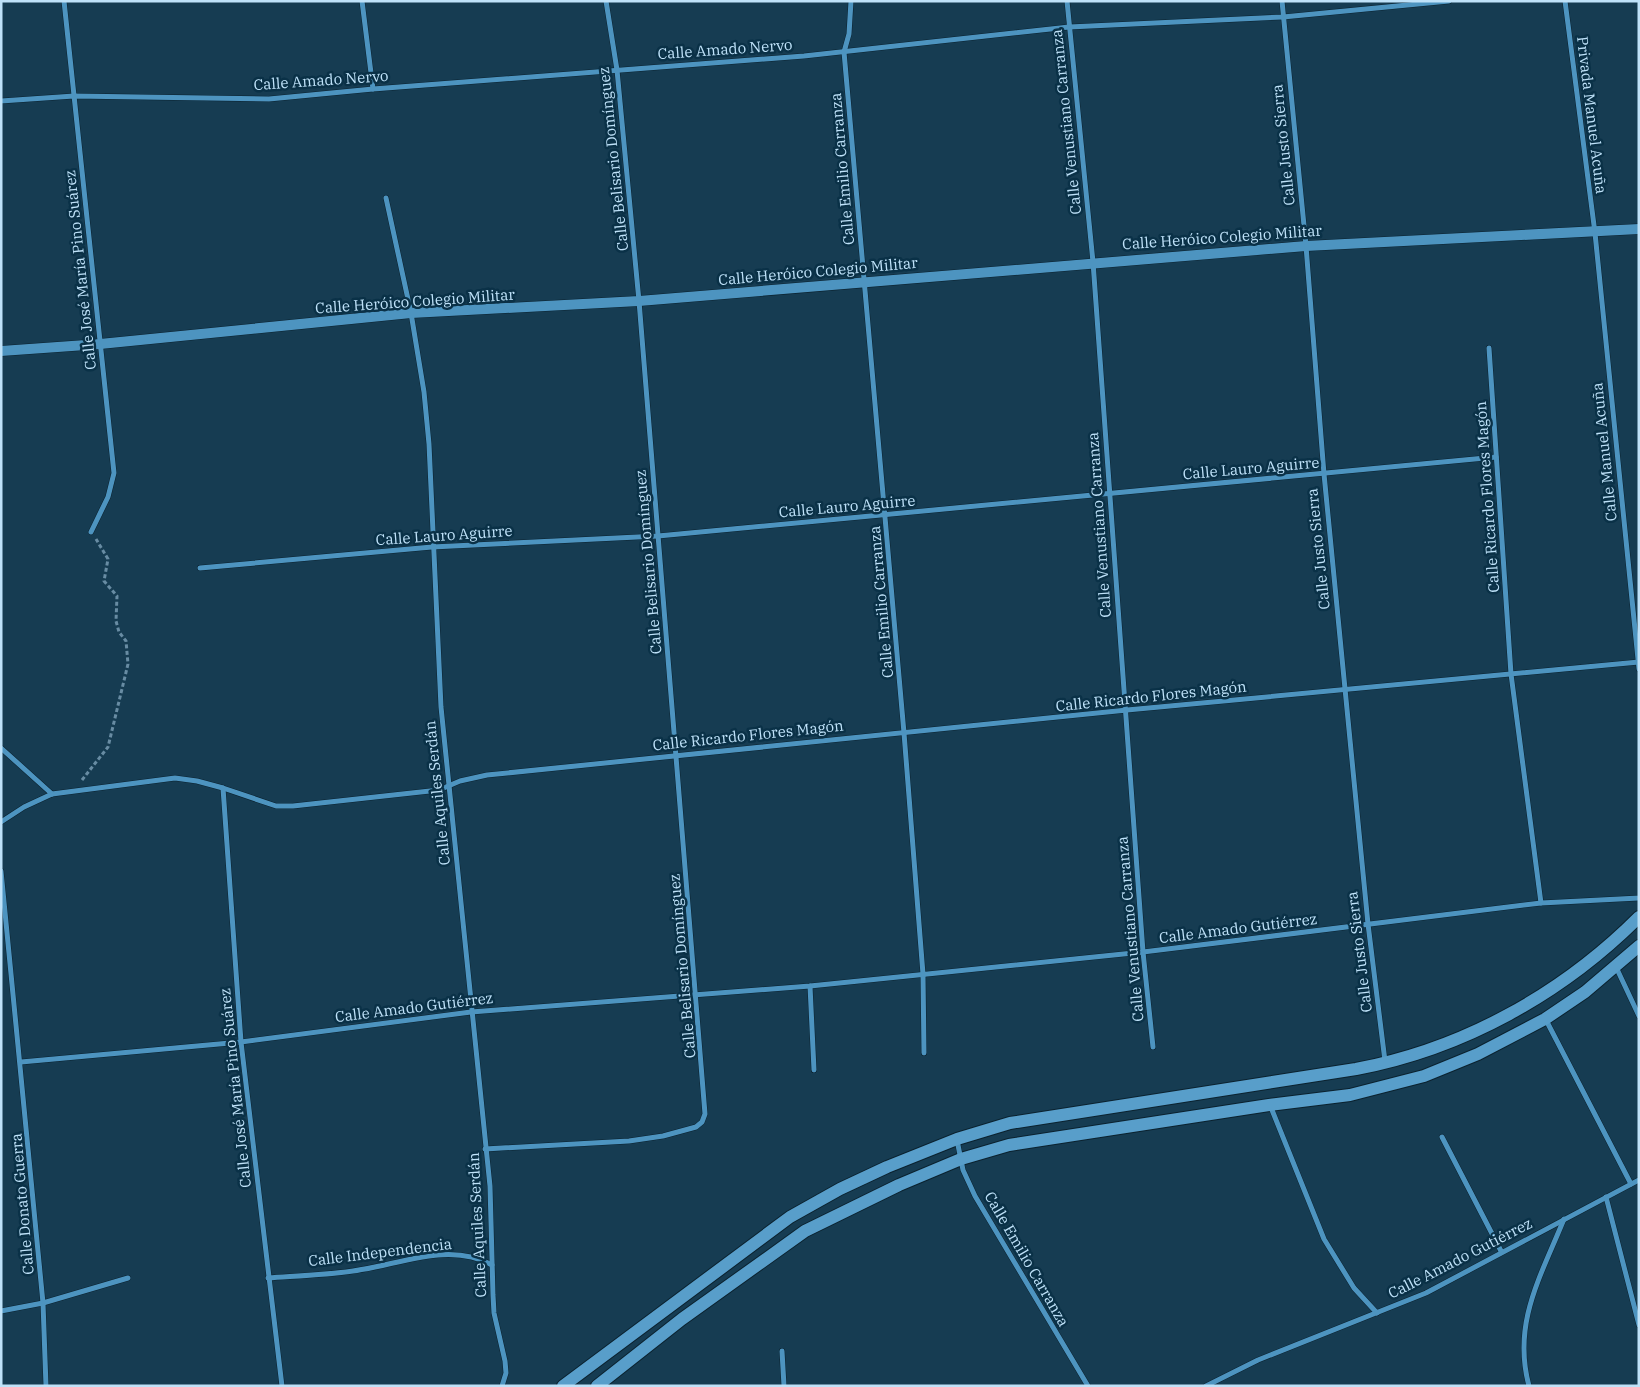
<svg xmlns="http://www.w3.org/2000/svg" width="1640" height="1387" viewBox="0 0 1640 1387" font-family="'IBM Plex Serif',serif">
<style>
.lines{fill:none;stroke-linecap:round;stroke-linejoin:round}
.street-casing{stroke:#0b222f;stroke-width:6}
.secondary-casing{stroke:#0b222f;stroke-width:11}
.primary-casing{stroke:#0b222f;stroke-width:14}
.path{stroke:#688ca3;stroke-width:3;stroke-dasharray:4 2.5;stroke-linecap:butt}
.street{stroke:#4d94c0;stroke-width:5}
.secondary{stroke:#4d94c0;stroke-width:10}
.primary{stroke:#589eca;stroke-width:12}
.labels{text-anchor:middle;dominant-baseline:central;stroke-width:5;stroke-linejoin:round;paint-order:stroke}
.street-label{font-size:15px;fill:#bfe2f9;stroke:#0a3147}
</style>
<rect width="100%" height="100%" fill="#163c52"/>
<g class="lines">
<defs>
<g id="street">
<polyline points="64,1 114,473 108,497 91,532"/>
<polyline points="362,1 373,89"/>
<polyline points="851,1 849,34 844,52 904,733 923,974 924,1053"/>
<polyline points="1067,1 1093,262 1143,952 1153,1047"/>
<polyline points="1282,1 1306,246 1324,474 1368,924 1385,1061"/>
<polyline points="1565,1 1595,233 1639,669"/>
<polyline points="1,101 74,96 269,99 373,89 804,56 1069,27 1283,17 1449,1"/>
<polyline points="386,198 411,313 424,392 429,444 441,707 490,1186 493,1295 494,1313 505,1361 506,1373 502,1386"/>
<polyline points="1489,348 1511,674 1541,903"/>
<polyline points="200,568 432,547 658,536 1496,457"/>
<polyline points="1,748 52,794"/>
<polyline points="223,788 241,1042 282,1386"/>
<polyline points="1,822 24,807 52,794 175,778 197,781 223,788 276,806 293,806 439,790 460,781 487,775 1127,710 1639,662"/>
<polyline points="1,871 43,1303 46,1386"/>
<polyline points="1616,967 1639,1016"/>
<polyline points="810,986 814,1070"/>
<polyline points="1546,1020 1631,1184"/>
<polyline points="21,1062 241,1042 471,1012 810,986 1143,952 1541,903 1639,898"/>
<polyline points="1270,1105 1324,1239 1354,1288 1377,1313"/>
<polyline points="1442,1137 1501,1251"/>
<polyline points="957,1140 963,1170 975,1196 1088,1386"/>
<polyline points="485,1149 629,1141 663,1136 696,1127 702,1122 705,1114 639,301 617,70 606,1"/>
<polyline points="1606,1197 1639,1325"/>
<path d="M268 1278C296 1276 325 1275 353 1271 399 1265 449 1241 492 1265"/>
<polyline points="1,1311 43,1303 128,1278"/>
<polyline points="782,1351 784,1386"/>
<polyline points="1206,1386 1258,1360 1426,1293 1639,1180"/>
<path d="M1529 1386C1512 1323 1541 1276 1564 1219"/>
</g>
<polyline id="secondary" points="1,351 100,344 411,313 639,301 1306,246 1639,229"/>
<g id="primary">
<path d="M563 1386 790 1217 840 1189 887 1167 957 1139 1010 1123 1356 1069C1463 1049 1562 994 1639 917"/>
<polyline points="597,1386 682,1319 805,1231 899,1185 961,1159 1009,1145 1269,1105 1350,1095 1424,1076 1478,1054 1545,1019 1585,992 1639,946"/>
</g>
</defs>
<use href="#street" class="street-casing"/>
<use href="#secondary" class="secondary-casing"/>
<use href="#primary" class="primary-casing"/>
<polyline class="path" points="82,780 108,747 128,664 126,641 119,632 116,621 117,596 104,581 108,559 96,539"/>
<use href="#street" class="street"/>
<use href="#secondary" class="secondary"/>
<use href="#primary" class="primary"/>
</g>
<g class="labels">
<g class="street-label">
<text transform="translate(725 49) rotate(-4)">Calle Amado Nervo</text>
<text transform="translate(321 80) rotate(-4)">Calle Amado Nervo</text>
<text transform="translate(1592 115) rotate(83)">Privada Manuel Acuña</text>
<text transform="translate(1066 122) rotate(-96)">Calle Venustiano Carranza</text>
<text transform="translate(1283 145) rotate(-96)">Calle Justo Sierra</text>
<text transform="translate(613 159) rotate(-96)">Calle Belisario Domínguez</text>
<text transform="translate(842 169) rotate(-95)">Calle Emilio Carranza</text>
<text transform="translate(1222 237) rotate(-4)">Calle Heróico Colegio Militar</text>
<text transform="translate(80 270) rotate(-96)">Calle José María Pino Suárez</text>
<text transform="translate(818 271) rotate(-5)">Calle Heróico Colegio Militar</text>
<text transform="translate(415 301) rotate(-4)">Calle Heróico Colegio Militar</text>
<text transform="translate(1604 452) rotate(-96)">Calle Manuel Acuña</text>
<text transform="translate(1251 468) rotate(-5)">Calle Lauro Aguirre</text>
<text transform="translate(1487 497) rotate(-94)">Calle Ricardo Flores Magón</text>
<text transform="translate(847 506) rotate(-5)">Calle Lauro Aguirre</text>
<text transform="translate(1099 525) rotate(-94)">Calle Venustiano Carranza</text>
<text transform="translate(444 535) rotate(-4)">Calle Lauro Aguirre</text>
<text transform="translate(1318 549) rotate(-96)">Calle Justo Sierra</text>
<text transform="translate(648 562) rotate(-95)">Calle Belisario Domínguez</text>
<text transform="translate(881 602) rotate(-95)">Calle Emilio Carranza</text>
<text transform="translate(1151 696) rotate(-6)">Calle Ricardo Flores Magón</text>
<text transform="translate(748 735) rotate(-6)">Calle Ricardo Flores Magón</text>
<text transform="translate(437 793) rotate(-96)">Calle Aquiles Serdán</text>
<text transform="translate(1238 928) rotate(-7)">Calle Amado Gutiérrez</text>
<text transform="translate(1130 929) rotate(-95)">Calle Venustiano Carranza</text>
<text transform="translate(1359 952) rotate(-97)">Calle Justo Sierra</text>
<text transform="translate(682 966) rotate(-95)">Calle Belisario Domínguez</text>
<text transform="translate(414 1007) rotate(-7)">Calle Amado Gutiérrez</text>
<text transform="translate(235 1088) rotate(-96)">Calle José María Pino Suárez</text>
<text transform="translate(22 1204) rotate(-95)">Calle Donato Guerra</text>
<text transform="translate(477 1225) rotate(-93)">Calle Aquiles Serdán</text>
<text transform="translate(380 1252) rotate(-7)">Calle Independencia</text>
<text transform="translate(1460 1258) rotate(-27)">Calle Amado Gutiérrez</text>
<text transform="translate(1027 1259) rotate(60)">Calle Emilio Carranza</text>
</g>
</g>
<rect width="1640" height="1387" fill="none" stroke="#bfe2f9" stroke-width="5"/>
</svg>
